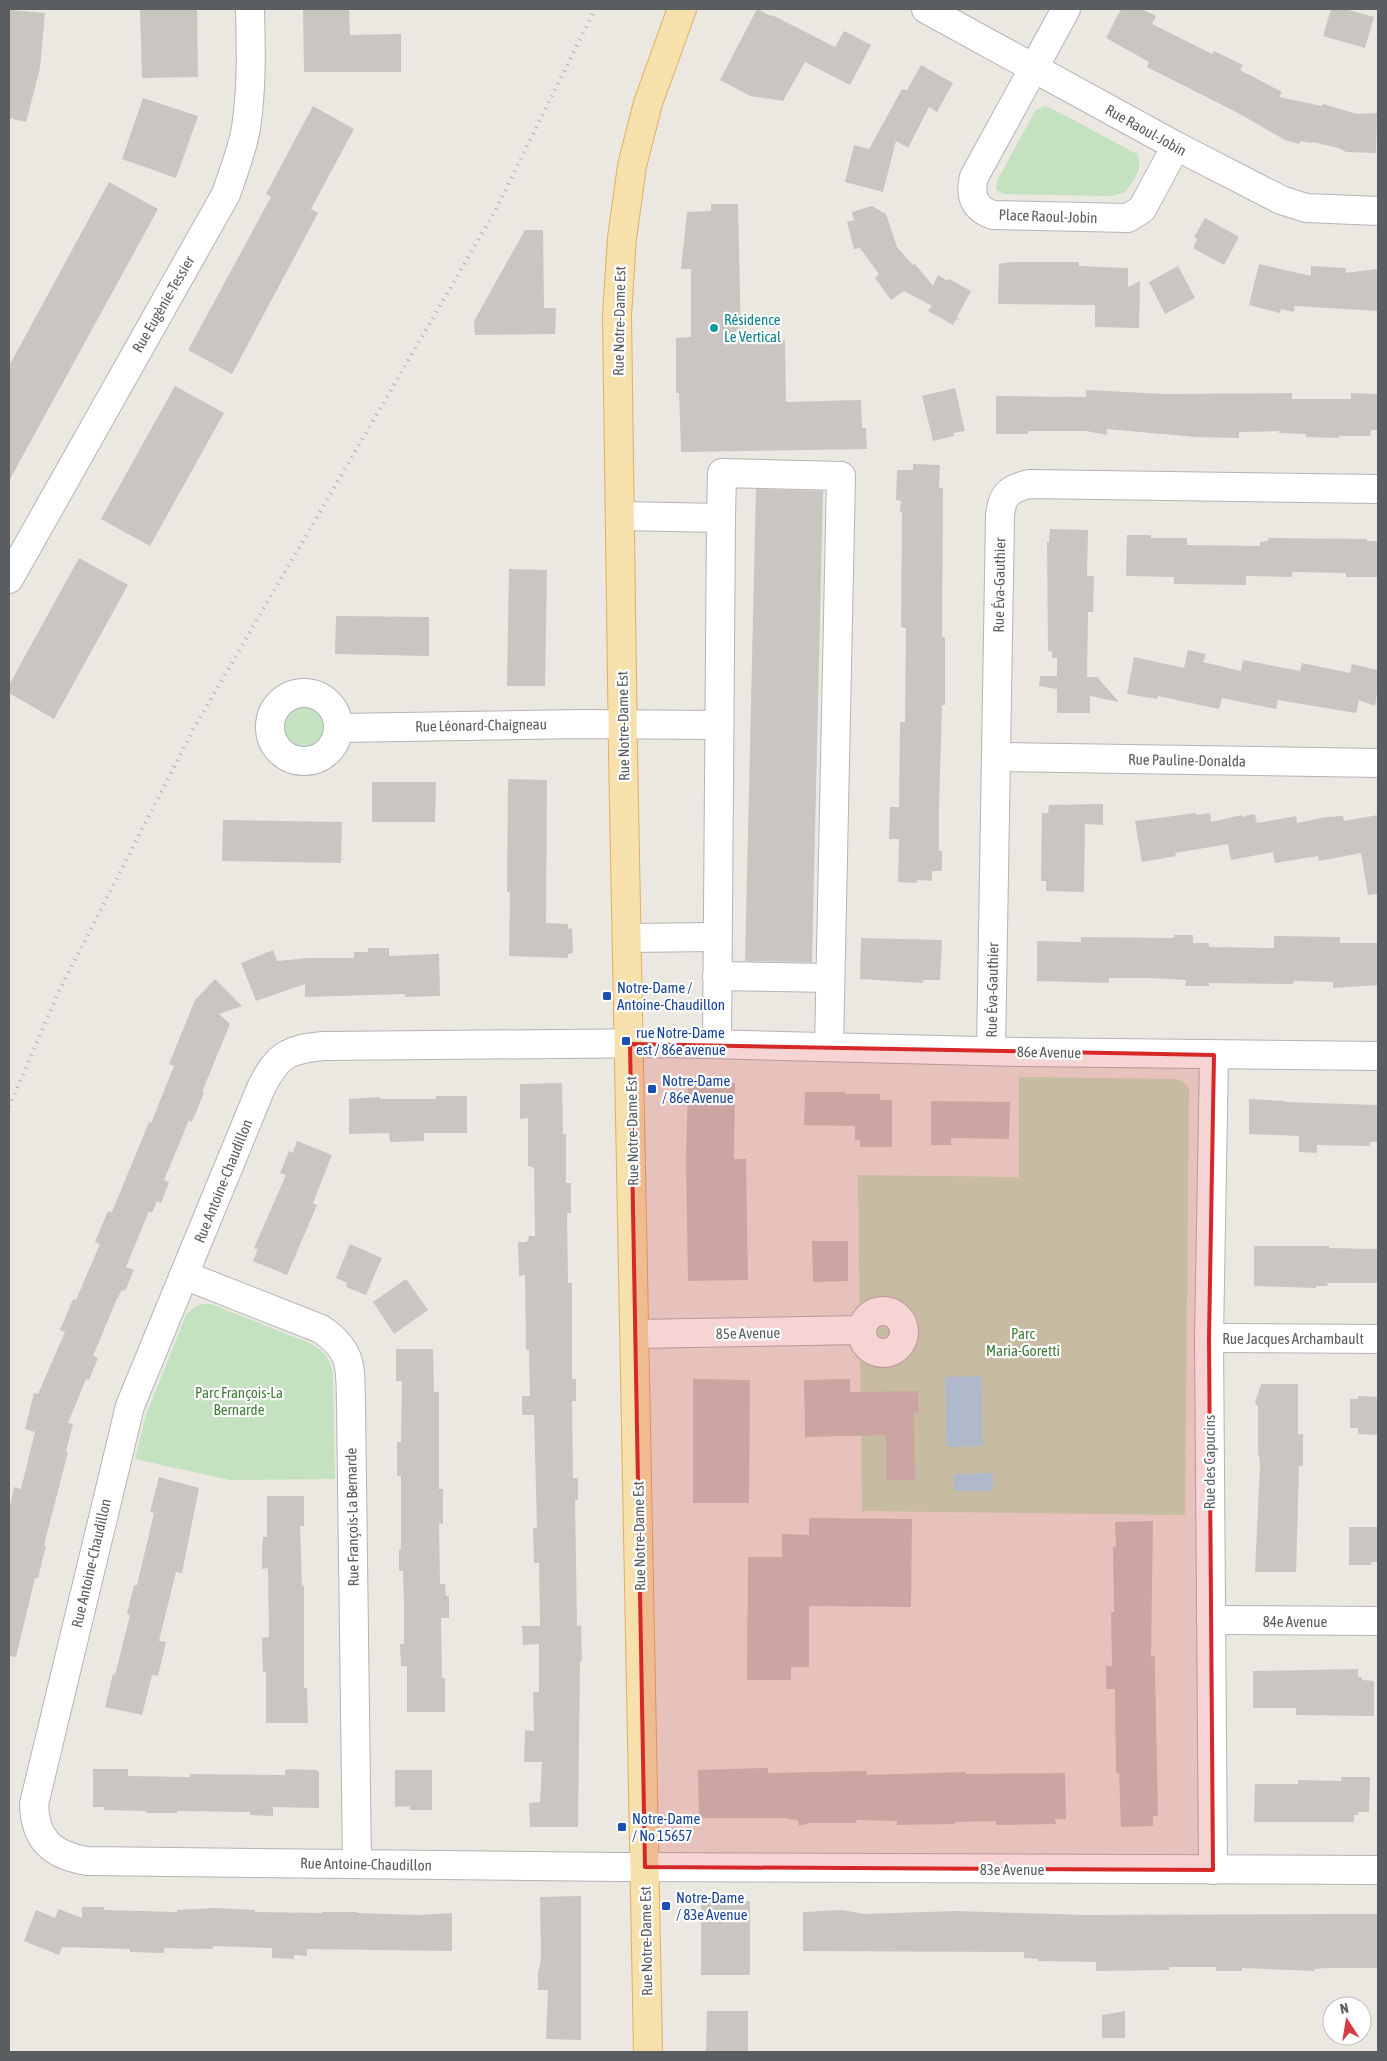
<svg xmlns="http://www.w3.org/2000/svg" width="1387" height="2061" viewBox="0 0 1387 2061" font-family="'Asap Condensed',sans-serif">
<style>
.green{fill:#c4e1c0}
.water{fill:#a7def6}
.building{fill:#c9c5c0}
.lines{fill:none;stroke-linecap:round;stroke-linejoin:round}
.minor-casing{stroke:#b2b4b8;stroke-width:30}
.major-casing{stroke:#e2ae63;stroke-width:30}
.minor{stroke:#fff;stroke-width:28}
.major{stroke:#f6e0ab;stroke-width:28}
.rail{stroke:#b0b1b1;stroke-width:4;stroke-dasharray:1 6;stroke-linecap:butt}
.marked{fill:#d62828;fill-opacity:0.2;stroke:#d62828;stroke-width:4;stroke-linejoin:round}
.culture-dot{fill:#0f9aa8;stroke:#fff;stroke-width:2}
.transit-dot{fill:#1a4fb4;stroke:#fff;stroke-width:2}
.labels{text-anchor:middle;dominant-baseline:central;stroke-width:4.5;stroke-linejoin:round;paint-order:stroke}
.street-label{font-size:15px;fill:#5a5e61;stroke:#fff}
.culture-label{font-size:15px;fill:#0d838f;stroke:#fff;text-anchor:start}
.transit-label{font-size:15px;fill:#164399;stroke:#fff;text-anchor:start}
.park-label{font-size:15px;fill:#427d3c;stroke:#fff}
</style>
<rect width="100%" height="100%" fill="#ebe8e1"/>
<g class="green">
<path d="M1044 106 1049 107 1137 154C1144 167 1133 183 1124 193L1112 196 1004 194 996 190 997 181 1035 111Z"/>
<circle cx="305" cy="727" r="22"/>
<polygon points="1019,1077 1175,1079 1182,1081 1189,1088 1185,1515 862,1511 858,1175 1019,1177"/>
<path d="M202 1304H211L307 1342C322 1349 330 1357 333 1374L335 1479 230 1480 135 1459 146 1415 186 1315 194 1307Z"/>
</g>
<g class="water">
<polygon points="981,1376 983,1446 947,1447 945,1377"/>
<polygon points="993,1473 993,1491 954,1491 954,1474"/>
</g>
<g class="building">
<polygon points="140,9 197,9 198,77 142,78"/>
<polygon points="303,9 349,9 350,35 401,34 401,72 304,72"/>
<polygon points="757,9 771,16 772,15 835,47 844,31 871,45 850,85 805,62 783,101 750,96 720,80"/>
<polygon points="1121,9 1141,9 1156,16 1152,24 1212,54 1214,51 1243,65 1240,70 1282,92 1279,97 1322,106 1323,104 1357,114 1377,113 1376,153 1346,152 1339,148 1312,142 1312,143 1300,141 1300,144 1285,140 1238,113 1147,67 1149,62 1106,38"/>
<polygon points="1331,9 1345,9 1374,17 1365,48 1323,36"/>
<polygon points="9,10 45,13 40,68 26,122 9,118"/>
<polygon points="921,65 953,83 937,112 929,107 908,148 896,141 883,192 845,182 854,145 869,149 902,89 907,90"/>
<polygon points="143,98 198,116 176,178 122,159"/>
<polygon points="313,106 354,129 311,209 318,213 232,374 188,350 271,197 266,194"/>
<polygon points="109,182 158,209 9,481 9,366"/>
<polygon points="711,204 738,204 741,340 785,340 786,402 861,400 862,428 866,428 867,449 681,452 679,393 676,393 676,338 691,337 691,269 681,269 687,212 711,211"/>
<polygon points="872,206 886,214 897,247 913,265 915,264 933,286 938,275 946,280 949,279 971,291 957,317 960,320 956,319 953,325 928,311 932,306 904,291 891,300 875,278 879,274 860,248 854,249 847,222 854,220 852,212"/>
<polygon points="1205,218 1239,237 1224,265 1193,248 1197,239 1194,237"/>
<polygon points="525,230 543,230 544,308 556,308 555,334 475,335 474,321"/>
<polygon points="1012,262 1079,262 1079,266 1128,268 1128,287 1140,281 1139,328 1095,327 1095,305 998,304 999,264"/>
<polygon points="1259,264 1311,276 1311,266 1346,268 1345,273 1377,269 1378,311 1295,306 1294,312 1281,309 1280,313 1249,305"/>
<polygon points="1178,266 1195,298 1165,314 1149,282"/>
<polygon points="175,386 224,413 150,546 101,519"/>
<polygon points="955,388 965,431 953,433 954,436 933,441 922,396"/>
<polygon points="1086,390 1166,394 1292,393 1292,399 1351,399 1351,393 1378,394 1378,430 1371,430 1370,436 1339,436 1339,438 1306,437 1306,434 1279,433 1279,431 1239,432 1239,438 1196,437 1107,429 1107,435 1086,431 1028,431 1028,434 996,434 996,396 1086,397"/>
<polygon points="913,464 940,465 939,488 943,488 942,637 945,637 945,705 942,705 939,808 939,851 942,851 942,871 932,871 932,881 917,880 917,883 898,882 899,839 889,839 890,807 899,807 900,722 905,722 906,628 901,627 902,512 900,512 901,501 896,500 897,470 913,470"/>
<polygon points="756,489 823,491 812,962 745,961"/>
<polygon points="1050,529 1088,530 1087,576 1094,576 1093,612 1088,612 1087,677 1097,677 1119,702 1090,696 1090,713 1057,713 1057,689 1039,686 1040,676 1057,676 1057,658 1052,658 1052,652 1048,651 1047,542 1049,542"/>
<polygon points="1127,535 1151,535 1151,538 1187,538 1187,545 1260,546 1260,542 1268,541 1269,538 1367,539 1367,541 1378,541 1377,577 1346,577 1346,573 1292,572 1292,577 1246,576 1246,585 1174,584 1174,577 1126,576"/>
<polygon points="79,558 128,585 54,719 9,693 9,685"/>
<polygon points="509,569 547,570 545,686 507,686"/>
<polygon points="336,616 429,617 429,656 335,654"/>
<polygon points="1188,650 1206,654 1203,662 1241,671 1243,660 1300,671 1302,663 1350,673 1352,664 1378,670 1378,687 1375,706 1359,700 1356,713 1278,700 1276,709 1222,698 1219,709 1158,696 1157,699 1127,694 1134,657 1184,668"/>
<polygon points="508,779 547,780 546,923 568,924 568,929 572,928 573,953 568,954 568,958 509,956 510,892 507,892"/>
<polygon points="372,782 436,782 435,822 372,822"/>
<polygon points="1103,804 1103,825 1085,824 1084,892 1046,891 1046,881 1041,881 1042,813 1048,813 1049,805"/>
<polygon points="1196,813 1197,815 1210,813 1211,822 1242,815 1242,817 1253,814 1255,815 1257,823 1296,816 1297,823 1326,817 1343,816 1344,821 1378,815 1378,894 1368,895 1361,853 1319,861 1318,856 1275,863 1273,852 1231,860 1228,844 1175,853 1176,856 1142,862 1135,821"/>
<polygon points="223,820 342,822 341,863 222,861"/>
<polygon points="1174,935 1193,935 1193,943 1209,943 1209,947 1274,948 1274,936 1340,937 1340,943 1378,943 1378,985 1333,988 1333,982 1294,981 1293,984 1209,983 1209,986 1185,986 1186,980 1149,978 1109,978 1109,983 1037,981 1037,941 1081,942 1081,937 1174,938"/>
<polygon points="861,938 942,940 940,980 923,980 923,983 860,979"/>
<polygon points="368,948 389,948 389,956 439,954 440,996 405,997 405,994 305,997 305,984 256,1001 241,963 273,950 277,961 308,958 354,958 354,952 368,952"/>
<polygon points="215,979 242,1006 219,1014 230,1024 202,1092 204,1093 192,1122 189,1120 164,1180 169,1182 161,1203 157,1201 152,1213 149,1211 126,1267 134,1270 125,1291 122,1290 116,1301 93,1356 98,1358 89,1380 86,1379 68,1423 73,1424 66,1451 68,1452 44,1545 46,1546 38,1578 35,1578 16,1657 9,1656 9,1510 14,1487 21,1489 35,1432 25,1429 34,1393 38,1394 65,1332 60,1330 73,1299 76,1300 100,1244 95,1242 108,1211 112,1212 149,1122 151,1123 174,1066 169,1064 195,1000"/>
<polygon points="562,1083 563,1134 566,1134 566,1183 571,1183 571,1213 567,1213 568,1283 572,1283 572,1379 576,1379 576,1401 572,1401 573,1478 578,1478 578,1500 575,1500 577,1626 581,1625 582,1661 580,1661 578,1827 530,1827 529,1803 540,1802 542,1762 524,1762 525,1730 534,1731 533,1692 539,1692 539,1644 523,1645 522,1626 540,1626 539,1563 534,1563 533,1528 537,1528 534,1415 522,1415 522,1396 530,1396 529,1350 526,1350 525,1275 519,1276 518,1242 527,1242 529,1236 535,1236 534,1168 528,1166 528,1118 520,1119 520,1084"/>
<polygon points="688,1083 735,1083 734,1159 746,1159 748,1280 688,1281 686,1160"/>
<polygon points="805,1092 845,1092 845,1094 880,1094 880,1100 892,1100 892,1147 860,1147 860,1140 855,1140 855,1126 804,1125"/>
<polygon points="436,1096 467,1096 467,1133 424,1133 424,1141 390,1142 389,1133 349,1134 349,1099 380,1097 380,1099 436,1099"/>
<polygon points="1249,1099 1285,1101 1285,1102 1378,1105 1378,1142 1370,1142 1370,1146 1317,1145 1317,1153 1299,1152 1299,1136 1249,1134"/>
<polygon points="931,1101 1010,1102 1009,1139 951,1138 951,1145 931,1145"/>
<polygon points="297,1141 332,1155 313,1203 317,1205 287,1275 253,1261 258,1249 254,1248 286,1175 280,1173 289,1151 293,1153"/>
<polygon points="812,1241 848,1241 848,1281 813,1282"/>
<polygon points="350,1244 382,1258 366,1295 346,1287 347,1283 336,1278"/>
<polygon points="1254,1246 1329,1246 1329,1248 1378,1249 1378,1283 1328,1283 1327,1286 1316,1286 1316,1288 1254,1286"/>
<polygon points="406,1279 428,1310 394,1334 373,1302"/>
<polygon points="396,1349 433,1349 434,1392 439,1392 439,1489 443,1489 443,1524 439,1523 440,1584 445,1584 446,1596 449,1596 449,1618 441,1618 442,1678 445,1678 445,1712 407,1712 407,1666 401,1666 400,1644 404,1644 404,1606 403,1571 399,1571 399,1549 401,1549 401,1476 397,1476 397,1442 401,1442 402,1381 396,1381"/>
<polygon points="693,1379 750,1380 749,1503 693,1503"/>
<polygon points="850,1379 850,1392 918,1391 919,1412 914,1413 915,1480 886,1480 886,1435 805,1437 804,1380"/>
<polygon points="1261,1384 1298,1384 1298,1434 1303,1434 1303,1466 1299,1466 1296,1572 1255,1572 1260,1466 1259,1455 1258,1455 1258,1407 1255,1403"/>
<polygon points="1358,1396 1378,1397 1378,1435 1358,1434 1358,1428 1350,1428 1350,1399 1358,1399"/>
<polygon points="159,1477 199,1488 182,1573 176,1572 159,1641 166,1642 158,1676 152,1675 142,1715 105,1707 113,1674 115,1675 130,1615 127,1614 134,1585 137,1585 154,1513 150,1512"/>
<polygon points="267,1496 304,1496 304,1526 300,1526 302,1586 304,1586 304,1688 307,1688 308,1723 266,1723 266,1672 263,1672 262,1638 269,1637 268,1568 262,1569 262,1547 263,1537 267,1537"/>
<polygon points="809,1518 912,1519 911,1607 809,1606 809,1667 791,1667 791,1680 747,1680 748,1557 782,1557 782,1534 809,1535"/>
<polygon points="1153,1521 1151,1657 1155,1656 1155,1668 1158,1816 1153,1816 1153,1826 1121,1827 1119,1773 1116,1773 1115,1689 1106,1689 1106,1666 1112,1666 1111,1612 1114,1612 1113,1547 1116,1547 1115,1522"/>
<polygon points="1349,1527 1378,1527 1378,1562 1371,1562 1371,1565 1349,1565"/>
<polygon points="1358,1669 1358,1677 1362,1677 1362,1680 1374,1681 1374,1716 1296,1715 1296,1708 1253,1708 1253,1671"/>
<polygon points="768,1768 768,1773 867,1771 867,1775 966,1772 966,1774 1065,1773 1066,1819 1055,1819 1056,1824 996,1825 996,1821 955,1822 955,1824 897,1825 897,1821 857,1820 856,1823 809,1823 799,1826 798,1820 787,1819 787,1818 699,1818 698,1770"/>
<polygon points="93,1769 128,1769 128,1776 190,1777 190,1774 285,1775 285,1771 288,1769 316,1770 319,1772 319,1808 273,1807 273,1816 250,1815 250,1812 177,1811 177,1813 146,1813 146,1811 104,1810 104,1807 93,1807"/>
<polygon points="395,1770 432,1770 432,1810 410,1810 410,1806 395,1807"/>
<polygon points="1341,1777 1370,1777 1369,1812 1358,1812 1358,1815 1354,1815 1354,1822 1254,1822 1255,1784 1298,1784 1298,1780 1341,1781"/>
<polygon points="581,1896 581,2040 546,2039 548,1990 538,1990 538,1972 541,1960 540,1897"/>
<polygon points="750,1901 750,1975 701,1975 701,1902"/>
<polygon points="82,1907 104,1907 104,1910 177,1912 177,1910 214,1908 255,1910 255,1912 322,1913 322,1912 357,1912 357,1913 418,1915 452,1913 452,1951 307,1949 307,1956 294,1955 294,1959 272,1958 272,1948 213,1946 213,1949 164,1948 164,1953 130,1952 130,1949 62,1947 59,1955 24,1941 36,1910 55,1918 59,1909 82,1918"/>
<polygon points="842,1910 864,1914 956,1911 1086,1915 1378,1914 1378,1968 1328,1968 1314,1969 1314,1971 1242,1968 1242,1971 1216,1971 1216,1967 1169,1967 1169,1970 1096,1971 1096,1962 1038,1961 1038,1959 1024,1958 1024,1952 803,1951 803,1912"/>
<polygon points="707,2011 748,2011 748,2052 706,2052"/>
<polygon points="1125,2011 1125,2038 1102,2038 1102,2015"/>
</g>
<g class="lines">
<defs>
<g id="minor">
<polyline points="926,9 1176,146 1281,200 1306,208 1378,211"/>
<path d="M1066 9 974 177C969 196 975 209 993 215L1128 218 1142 209 1176 146"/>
<polyline points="620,516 721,518 717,1044"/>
<polyline points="721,518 722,473 841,476 829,1047"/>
<path d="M9 579 226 194C233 173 242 151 246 128 252 88 251 49 250 9"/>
<circle cx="304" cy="727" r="34"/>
<polyline points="339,728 580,724 719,725"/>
<polyline points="997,757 1378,763"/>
<polyline points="627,938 717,937"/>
<polyline points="717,976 830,978"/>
<path d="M991 1051 1000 516C1002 494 1009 489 1029 484L1378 489"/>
<path d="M1378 1056 1019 1052 665 1043 324 1046C287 1049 277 1056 261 1088L130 1406 34 1804C35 1840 52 1855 87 1861L618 1867 1378 1870"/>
<path d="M184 1275 321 1329C354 1352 350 1368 351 1405L357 1864"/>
<circle cx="883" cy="1332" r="21"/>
<polyline points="635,1334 862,1330"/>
<polyline points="1209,1338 1378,1339"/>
<polyline points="1211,1620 1378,1621"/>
<polyline points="1213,1870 1209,1338 1214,1055"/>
</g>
<polyline id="major" points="648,2052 623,752 617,315 622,238 632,166 648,103 682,9"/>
</defs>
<use href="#minor" class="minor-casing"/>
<use href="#major" class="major-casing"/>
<use href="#minor" class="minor"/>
<use href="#major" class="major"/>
<polyline class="rail" points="9,1107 59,991 194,728 494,213 595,9"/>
</g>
<path class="marked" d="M630 1044 1214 1055 1209 1338 1213 1870 645 1867Z"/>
<circle class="culture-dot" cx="714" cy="328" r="5"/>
<g class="transit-dot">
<rect x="602" y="991" width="10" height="10" rx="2.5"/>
<rect x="621" y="1036" width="10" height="10" rx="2.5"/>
<rect x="647" y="1084" width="10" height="10" rx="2.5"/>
<rect x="617" y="1822" width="10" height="10" rx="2.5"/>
<rect x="661" y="1901" width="10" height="10" rx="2.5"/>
</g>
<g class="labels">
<g class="street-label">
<text transform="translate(1146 130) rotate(29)">Rue Raoul-Jobin</text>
<text transform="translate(1048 216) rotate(2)">Place Raoul-Jobin</text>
<text transform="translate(163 304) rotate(-60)">Rue Eugènie-Tessier</text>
<text transform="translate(619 321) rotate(-89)">Rue Notre-Dame Est</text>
<text transform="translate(999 585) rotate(-89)">Rue Éva-Gauthier</text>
<text transform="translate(481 725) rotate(-1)">Rue Léonard-Chaigneau</text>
<text transform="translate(623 726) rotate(-91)">Rue Notre-Dame Est</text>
<text transform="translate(1187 760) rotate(1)">Rue Pauline-Donalda</text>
<text transform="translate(992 990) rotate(-89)">Rue Éva-Gauthier</text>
<text transform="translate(1049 1052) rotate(1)">86e Avenue</text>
<text transform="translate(632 1131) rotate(-91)">Rue Notre-Dame Est</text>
<text transform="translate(223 1181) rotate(-68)">Rue Antoine-Chaudillon</text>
<text transform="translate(748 1333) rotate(-1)">85e Avenue</text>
<text x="1293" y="1338">Rue Jacques Archambault</text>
<text transform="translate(1209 1462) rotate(-90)">Rue des Capucins</text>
<text transform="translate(352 1517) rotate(-91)">Rue François-La Bernarde</text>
<text transform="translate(639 1536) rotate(-91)">Rue Notre-Dame Est</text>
<text transform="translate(91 1563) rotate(-77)">Rue Antoine-Chaudillon</text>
<text x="1295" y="1621">84e Avenue</text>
<text transform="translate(366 1864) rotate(1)">Rue Antoine-Chaudillon</text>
<text x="1012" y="1869">83e Avenue</text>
<text transform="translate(646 1941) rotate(-91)">Rue Notre-Dame Est</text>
</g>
<g class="culture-label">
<text x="724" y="319">Résidence<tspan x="724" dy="17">Le Vertical</tspan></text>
</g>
<g class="transit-label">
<text x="617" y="987">Notre-Dame /<tspan x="617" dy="17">Antoine-Chaudillon</tspan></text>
<text x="636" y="1032">rue Notre-Dame<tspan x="636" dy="17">est / 86e avenue</tspan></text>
<text x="662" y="1080">Notre-Dame<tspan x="662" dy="17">/ 86e Avenue</tspan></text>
<text x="632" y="1818">Notre-Dame<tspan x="632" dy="17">/ No 15657</tspan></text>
<text x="676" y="1897">Notre-Dame<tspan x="676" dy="17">/ 83e Avenue</tspan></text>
</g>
<g class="park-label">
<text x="1023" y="1333">Parc<tspan x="1023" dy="17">Maria-Goretti</tspan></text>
<text x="239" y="1392">Parc François-La<tspan x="239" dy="17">Bernarde</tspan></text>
</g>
</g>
<rect width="1387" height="2061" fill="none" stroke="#5a5e61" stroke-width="20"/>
<g transform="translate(1347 2021) rotate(348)"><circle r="24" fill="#ffffff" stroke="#bdbfc0"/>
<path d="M0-4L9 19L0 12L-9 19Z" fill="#d63c44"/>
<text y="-8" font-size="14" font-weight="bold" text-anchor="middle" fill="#5a5e61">N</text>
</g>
</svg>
